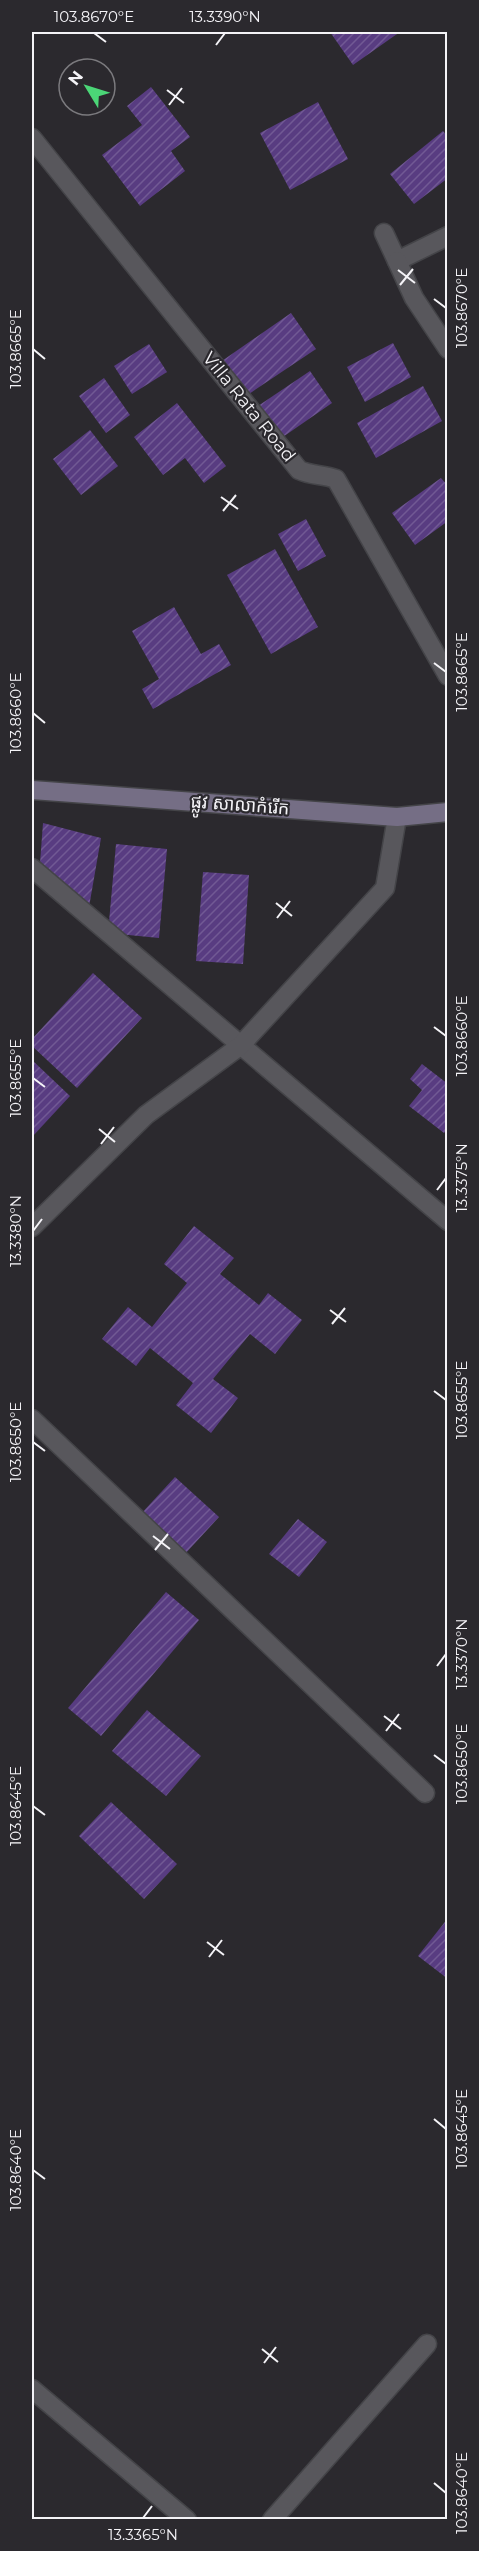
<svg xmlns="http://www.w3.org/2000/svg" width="479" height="2551" viewBox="0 0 479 2551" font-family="Montserrat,'Noto Sans Khmer',sans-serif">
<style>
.building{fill:url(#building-hatch)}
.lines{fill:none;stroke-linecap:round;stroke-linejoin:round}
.street-casing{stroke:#444448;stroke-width:21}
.secondary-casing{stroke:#444448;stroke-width:21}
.street{stroke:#58575c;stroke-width:18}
.secondary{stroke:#756e85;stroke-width:18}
.ticks{fill:none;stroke:#f4f3f7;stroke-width:2}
.labels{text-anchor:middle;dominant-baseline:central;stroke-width:4.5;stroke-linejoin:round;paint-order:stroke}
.street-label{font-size:18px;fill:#f4f3f7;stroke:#2b292e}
.neatline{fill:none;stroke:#f4f3f7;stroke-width:2}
.ticks-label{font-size:15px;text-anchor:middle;fill:#f4f3f7}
</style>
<defs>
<pattern id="building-hatch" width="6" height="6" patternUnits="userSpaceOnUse" patternTransform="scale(1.5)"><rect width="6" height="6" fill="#583c81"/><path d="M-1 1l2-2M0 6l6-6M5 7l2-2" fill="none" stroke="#715994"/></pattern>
</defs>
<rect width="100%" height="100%" fill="#2b292e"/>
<g class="building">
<polygon points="330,32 396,32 397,34 353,65"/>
<polygon points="151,87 190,137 171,151 185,171 140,206 102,155 142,125 127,106"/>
<polygon points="318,102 348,159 290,190 260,133"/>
<polygon points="443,131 448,137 448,178 414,204 390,174"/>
<polygon points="291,313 316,349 243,398 219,363"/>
<polygon points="393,343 411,377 365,402 347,367"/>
<polygon points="149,344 167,372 132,394 114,366"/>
<polygon points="310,371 332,403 280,439 258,406"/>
<polygon points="104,378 130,415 106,433 79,396"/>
<polygon points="423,386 442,421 376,458 357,423"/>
<polygon points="177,403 226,466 204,483 185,458 163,475 134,437"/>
<polygon points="90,430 118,466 81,495 53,459"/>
<polygon points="441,478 448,486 448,521 415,545 392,513"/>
<polygon points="306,519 326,556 298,571 278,534"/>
<polygon points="275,549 318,627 271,654 227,575"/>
<polygon points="174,607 201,654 219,644 231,665 153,709 142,689 159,679 132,631"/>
<polygon points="43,823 101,838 89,907 40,863"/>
<polygon points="116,844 167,849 159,938 108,933"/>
<polygon points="203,872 249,875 243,964 196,961"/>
<polygon points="93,973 142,1018 77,1088 32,1046 32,1039"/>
<polygon points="32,1060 70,1096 32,1137"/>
<polygon points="422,1064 448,1084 448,1129 444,1133 409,1106 422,1090 410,1079"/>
<polygon points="194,1226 234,1258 220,1274 259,1305 268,1293 302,1320 275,1354 250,1334 213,1379 238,1398 211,1433 176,1405 193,1383 150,1348 136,1366 102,1339 128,1307 152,1327 187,1283 164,1264"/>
<polygon points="175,1477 219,1517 184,1555 140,1515"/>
<polygon points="298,1519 327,1542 299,1577 269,1554"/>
<polygon points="166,1592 199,1620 101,1736 68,1708"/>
<polygon points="147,1710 201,1756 166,1796 112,1751"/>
<polygon points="111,1802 177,1864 144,1899 79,1836"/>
<polygon points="448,1918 448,1979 418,1956"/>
</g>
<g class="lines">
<defs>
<g id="street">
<path d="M32 138 299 470C312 476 323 474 336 479L448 676"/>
<polyline points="384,233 397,261 448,236"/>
<polyline points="397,261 414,298 448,349"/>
<polyline points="32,868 448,1221"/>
<polyline points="32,1227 146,1115 240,1046 385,888 397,817"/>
<polyline points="32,1419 425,1793"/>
<polyline points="32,2389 187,2520"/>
<polyline points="272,2520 427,2344"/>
</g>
<polyline id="secondary" points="32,790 397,817 448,812"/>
</defs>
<use href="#street" class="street-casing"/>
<use href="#secondary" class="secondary-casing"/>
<use href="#street" class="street"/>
<use href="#secondary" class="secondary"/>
</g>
<path class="ticks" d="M94 33 106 42M216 45 225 33M167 90 184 103M169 105 182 88M398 270 415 283M400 285 413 269M434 299 446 308M33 349 45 359M221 497 238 509M223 511 236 495M434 663 446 672M33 713 45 723M276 903 292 916M277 918 290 901M434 1027 446 1036M33 1078 45 1087M99 1129 115 1142M101 1144 114 1127M437 1190 446 1178M33 1231 42 1219M330 1310 346 1322M332 1324 345 1308M434 1391 446 1400M33 1442 45 1451M153 1536 170 1549M155 1550 168 1534M437 1666 446 1654M384 1716 401 1729M386 1731 399 1714M434 1755 446 1764M33 1806 45 1815M207 1942 224 1955M209 1957 222 1940M434 2119 446 2129M33 2170 45 2179M262 2349 278 2362M264 2363 276 2347M434 2483 446 2493M143 2518 152 2506"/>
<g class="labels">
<g class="street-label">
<text transform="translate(249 407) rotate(51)">Villa Rata Road</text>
<text transform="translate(240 805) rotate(4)">ផ្លូវ សាលាកំរើក</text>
</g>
</g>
<rect width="479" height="2551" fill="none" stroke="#2b292e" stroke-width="66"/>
<g transform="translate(87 87) rotate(308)"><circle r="28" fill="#2b292e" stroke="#7b7a7e" stroke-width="1.5"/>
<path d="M0-4.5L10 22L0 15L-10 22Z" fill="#4bd677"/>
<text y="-9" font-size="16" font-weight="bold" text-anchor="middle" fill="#f4f3f7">N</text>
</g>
<rect x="33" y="33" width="413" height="2485" class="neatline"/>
<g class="ticks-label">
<text x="94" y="22">103.8670°E</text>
<text x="225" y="22">13.3390°N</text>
<text transform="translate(462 308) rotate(-90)" y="5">103.8670°E</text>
<text transform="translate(16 349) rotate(-90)" y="5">103.8665°E</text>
<text transform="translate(462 672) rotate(-90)" y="5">103.8665°E</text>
<text transform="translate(16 713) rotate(-90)" y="5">103.8660°E</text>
<text transform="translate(462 1036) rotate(-90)" y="5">103.8660°E</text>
<text transform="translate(16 1078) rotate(-90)" y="5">103.8655°E</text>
<text transform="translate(462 1178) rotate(-90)" y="5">13.3375°N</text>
<text transform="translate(16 1231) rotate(-90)" y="5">13.3380°N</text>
<text transform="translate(462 1400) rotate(-90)" y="5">103.8655°E</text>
<text transform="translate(16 1442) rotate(-90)" y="5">103.8650°E</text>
<text transform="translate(462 1654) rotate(-90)" y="5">13.3370°N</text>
<text transform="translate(462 1764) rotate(-90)" y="5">103.8650°E</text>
<text transform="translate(16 1806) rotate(-90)" y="5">103.8645°E</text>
<text transform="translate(462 2129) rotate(-90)" y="5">103.8645°E</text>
<text transform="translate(16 2170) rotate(-90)" y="5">103.8640°E</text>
<text transform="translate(462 2493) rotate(-90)" y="5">103.8640°E</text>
<text x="143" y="2540">13.3365°N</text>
</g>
</svg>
